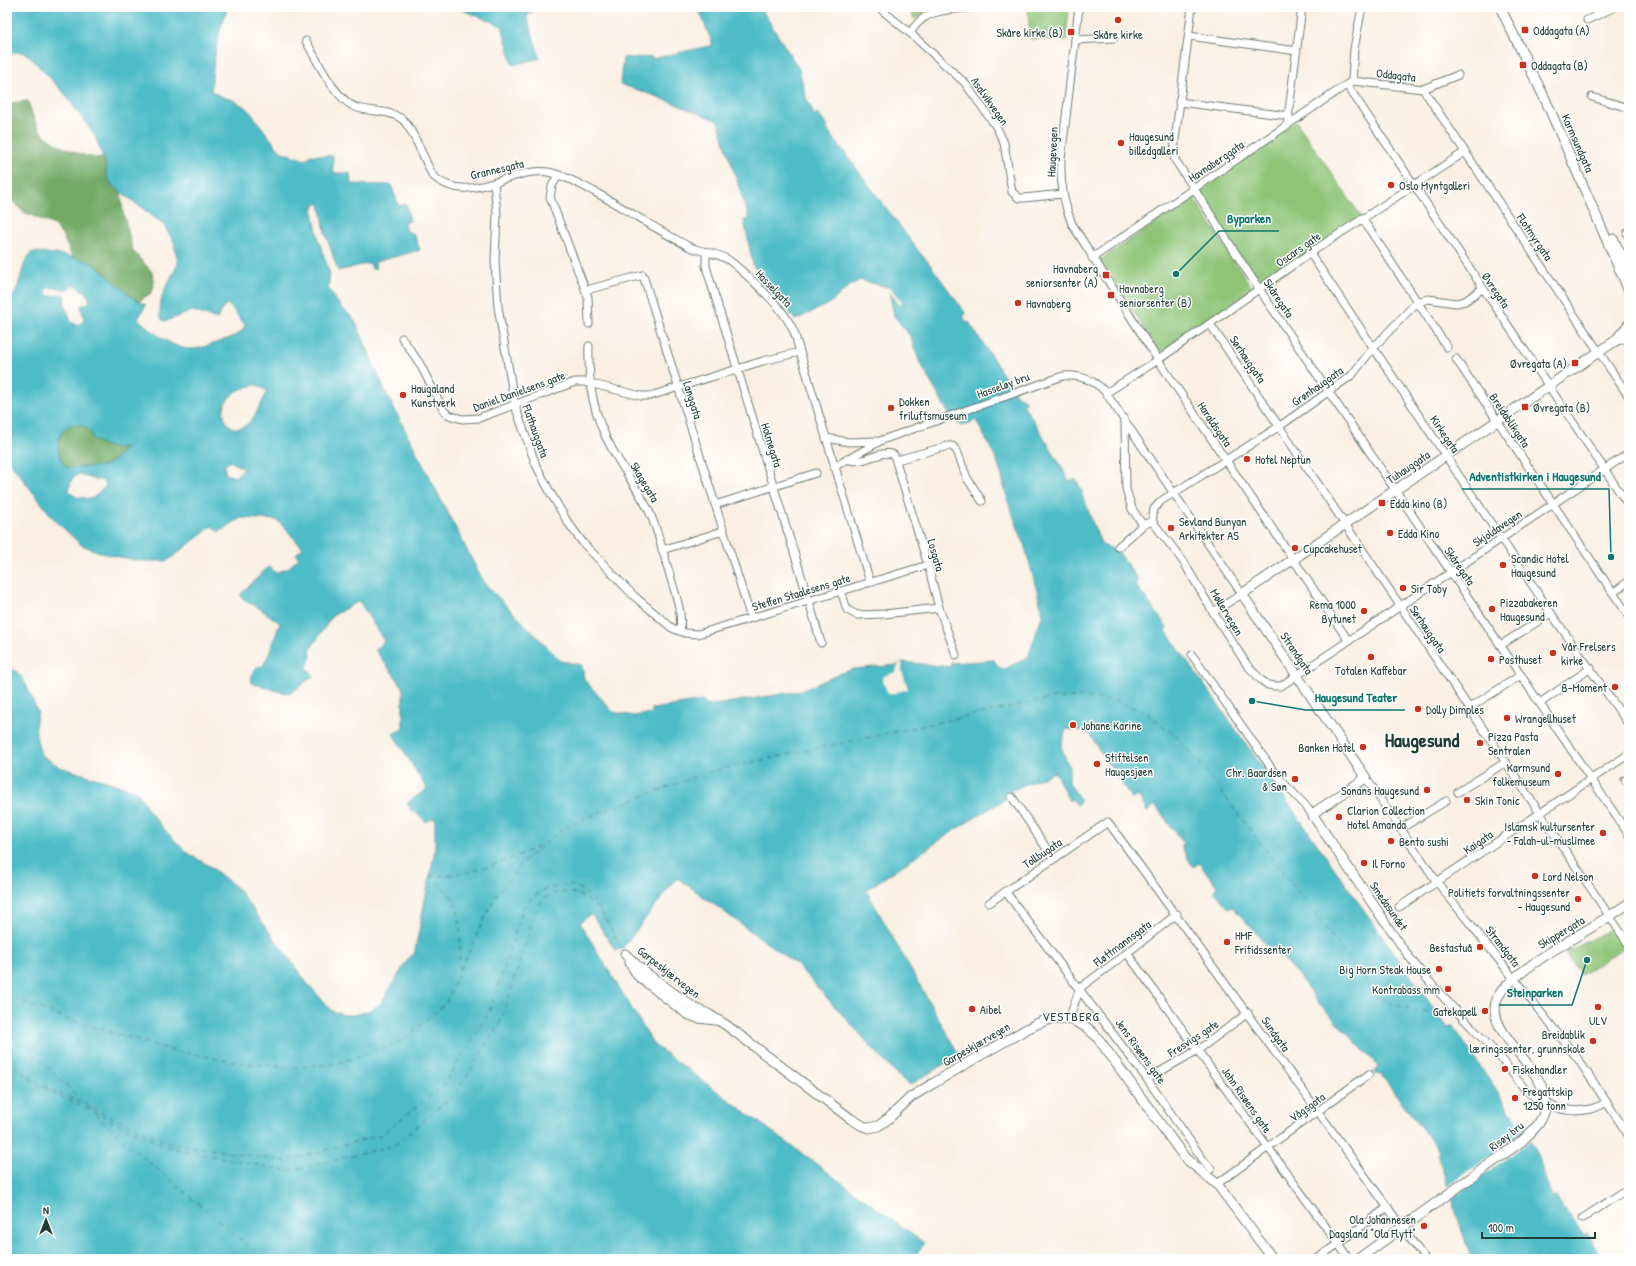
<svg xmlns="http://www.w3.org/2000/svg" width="1636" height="1266" viewBox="0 0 1636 1266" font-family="'Patrick Hand',sans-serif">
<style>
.green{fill:#8fc477;stroke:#578056}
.forest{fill:#73aa68;stroke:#49744e}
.water{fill:#4ebcc7;stroke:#367c7e;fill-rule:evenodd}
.pier{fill:#faefe2}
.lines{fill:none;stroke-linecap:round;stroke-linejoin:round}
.ferry{stroke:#2d6360;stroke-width:1;stroke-dasharray:5 4;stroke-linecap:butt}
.minor-casing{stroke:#6c7b71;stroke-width:9}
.major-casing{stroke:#6c7b71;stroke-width:11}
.minor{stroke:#fff;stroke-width:7}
.major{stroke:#fff;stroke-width:9}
.major-bridge-casing{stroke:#6c7b71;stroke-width:11;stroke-linecap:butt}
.major-bridge{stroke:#fff;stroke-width:9}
.poi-dot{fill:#c8321e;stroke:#fff;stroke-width:1.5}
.labels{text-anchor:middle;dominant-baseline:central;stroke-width:3;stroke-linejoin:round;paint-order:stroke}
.poi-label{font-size:12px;fill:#1f3d34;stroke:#fff;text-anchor:start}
.street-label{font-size:12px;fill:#1f3d34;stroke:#fff}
.neighbourhood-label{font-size:13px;letter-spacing:1px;fill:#1f3d34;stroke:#fff}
.town-label{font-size:20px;font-weight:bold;fill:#1f3d34;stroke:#fff}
.leader{fill:none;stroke:#0f766e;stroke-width:1.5}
.callout-dot{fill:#0f766e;stroke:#fff;stroke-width:1.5}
.callout-label{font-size:13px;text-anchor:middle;font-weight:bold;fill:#0f766e;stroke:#fff;stroke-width:3;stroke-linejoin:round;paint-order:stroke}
</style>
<rect width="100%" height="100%" fill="#fff"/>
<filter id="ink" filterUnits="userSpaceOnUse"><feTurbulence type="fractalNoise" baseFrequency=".025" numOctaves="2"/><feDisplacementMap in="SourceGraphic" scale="8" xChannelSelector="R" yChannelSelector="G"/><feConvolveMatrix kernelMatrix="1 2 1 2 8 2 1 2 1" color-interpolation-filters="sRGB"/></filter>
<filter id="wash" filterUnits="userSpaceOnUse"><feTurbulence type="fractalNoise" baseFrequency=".012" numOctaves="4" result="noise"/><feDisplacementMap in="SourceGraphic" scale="16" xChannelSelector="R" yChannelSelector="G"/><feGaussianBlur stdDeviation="0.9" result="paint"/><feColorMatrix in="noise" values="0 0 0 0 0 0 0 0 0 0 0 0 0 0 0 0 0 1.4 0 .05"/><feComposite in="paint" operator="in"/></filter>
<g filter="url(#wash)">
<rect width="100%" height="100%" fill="#faefe2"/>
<g class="green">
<polygon points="909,7 946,7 914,19"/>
<polygon points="1028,7 1069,7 1066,40 1030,39"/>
<polygon points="1296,121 1362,218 1259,289 1194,189"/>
<polygon points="1193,197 1253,289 1160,353 1100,260"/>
<polygon points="1610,929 1625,947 1581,975 1563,950 1575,948"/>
</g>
<g class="forest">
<path d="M28 101C31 109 33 119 38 127 48 144 85 159 104 158 106 164 105 169 106 175 108 183 115 189 121 193L123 212 133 251 152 272 154 286 151 293 139 301 133 298 95 265 73 258 62 235 54 225 23 212 12 201 7 192V103Z"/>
<path d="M76 424 83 426 117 448 126 447 120 455 105 466 67 468C54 455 54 427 76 424Z"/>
</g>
<g class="water">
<path d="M7 7H228C217 34 213 62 211 91L225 98 231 99 247 108 280 151 305 160 310 155 333 156V173H350L351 184 391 185 399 206 406 204 410 221 404 223 406 231 414 234 420 250 375 262 376 268 372 269 370 263 338 271 325 232 320 203 315 205 313 211 319 241 330 274 328 288 341 307 353 318 359 329 383 387 484 583 561 661 582 665 584 679 613 712 634 716 652 713V709L703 701 707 706 801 691 841 673 853 669 898 665 902 662 951 667V663L994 660 998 667 1005 669 1028 657 1043 613 1025 547 1007 499 1002 477 997 461 976 420 962 426 952 420 920 363 910 336 894 316 889 292 900 306 903 303 891 288 860 280 851 285 829 304 795 320 776 292 761 278 753 265 744 220 749 219 718 121 658 97 620 84 623 58 652 57V59L713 45 698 7H760L799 69 806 97 814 115 818 114 828 127 826 128 920 253 929 263 966 314 963 316 967 323 969 322 1008 382 1017 387 1014 393 1027 402 1023 404 1055 455 1069 481 1076 479 1082 491C1081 497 1085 501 1087 506 1091 520 1096 532 1102 545L1118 551 1138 580 1135 584 1167 627 1166 631 1437 1013 1448 1028 1453 1026 1535 1148 1552 1197 1555 1196 1583 1235 1587 1233 1604 1259H1471L1437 1153 1439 1151 1381 1075 1374 1073 1379 1067 1315 999 1298 975 1272 947 1269 948 1233 907 1229 909 1214 891 1217 886 1199 863 1193 867 1181 846 1184 844 1155 805 1147 812 1139 796 1132 799 1087 731 1066 729 1061 746 1069 767V783L1081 801 1077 805 1072 799 1069 801 1055 772 1003 794 1004 797 1009 794 1004 800 958 828 866 890 959 1055 910 1085 897 1075 797 965 679 879H676L622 949 615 950 593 916 589 915 580 923 654 1045 924 1243 913 1259H7V680L11 669C23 670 33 702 38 713 33 729 37 740 41 755L60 767 137 791 149 811 165 830 186 852 211 867 237 888 307 983 332 1011C346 1019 369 1014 381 1003L410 956 414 955 435 850V817L426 822 416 812H412L407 803 427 789 393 734 403 728V687L375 650 384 641 359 601 332 616 310 650 311 655 307 668 314 675 291 693 281 692 251 683 252 673 257 667 263 666 268 656 280 623 256 606 245 601 240 595 269 566 276 573 288 568 299 558 296 554 303 548 277 520 241 518 219 532 212 526 169 560 165 561H140L105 554 81 545 53 518 7 459V302C23 292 18 265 32 252 53 253 77 256 95 265L133 298 146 305 138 319C151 330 172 349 191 349 201 349 214 343 224 340 231 338 243 333 245 325L231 307 227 304 225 305 217 319 192 311 166 321 162 320 160 315V305L164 291 178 264 174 242 163 224 113 186 106 175V165L95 136 64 93 28 55C19 50 15 51 7 57ZM74 285 87 293 90 302 81 306 84 319 82 323 77 325 71 322 64 302 65 294 50 296 46 293V289L49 288H60L68 290ZM257 385 267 391C263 401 255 418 246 425 224 441 205 392 257 385ZM76 424 83 426 92 433V439C99 442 109 449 117 448 121 448 123 446 126 447L120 455 105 466 67 468C54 455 54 427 76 424ZM230 461 244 469 235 477 226 474 224 466ZM79 474 96 480H102L106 486 92 499 76 497 69 490 72 478Z"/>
<polygon points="455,7 539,7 530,13 527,17 540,58 513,65 502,26"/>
</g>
<g class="pier">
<polygon points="902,662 902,671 908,689 888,695 882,677 896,672 898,665"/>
<polygon points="1525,1130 1531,1140 1450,1199 1446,1188"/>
</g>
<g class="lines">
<g class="ferry">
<path d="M430 876C468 877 505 861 540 846"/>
<path d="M430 876C437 883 445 889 451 896 465 915 459 949 459 971"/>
<path d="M7 995 66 1019 175 1051 240 1063 291 1068 339 1063 404 1040 446 1003 459 972 495 897 521 864 561 830 585 818 711 771 1053 698 1086 697 1116 701 1147 713 1176 736 1204 769 1377 996C1396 1008 1415 1010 1437 1013"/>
<polyline points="7,1029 86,1104"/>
<path d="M7 1059 44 1086 168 1143 286 1161 381 1135 444 1085 489 1013 523 908C533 896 541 889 556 887 559 886 564 885 568 885 591 887 605 918 614 935"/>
<path d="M7 1063 43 1088 167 1147 288 1171 393 1146 456 1093 501 1021 535 913 543 898C548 896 555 893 561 892 594 890 608 925 622 949"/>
<polyline points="88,1107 93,1111"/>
<polyline points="95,1114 124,1141 264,1259"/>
</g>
</g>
</g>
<g filter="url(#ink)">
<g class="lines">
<defs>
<g id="minor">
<polyline points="878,7 910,33 965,83 997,128 1004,143 1012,192 1019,198 1024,198 1063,194"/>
<path d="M1079 7 1061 159C1060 183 1063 202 1072 224L1158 360 1348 640"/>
<polyline points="1192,7 1175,140 1174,158 1259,289 1629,835"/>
<polyline points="1587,20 1615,7"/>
<path d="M910 33C913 29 916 24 920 21 933 8 961 9 978 7"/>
<polyline points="1189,36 1297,51"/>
<polyline points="1075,40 1114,38"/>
<path d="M306 41C317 60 336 102 358 108 372 112 389 110 402 119 413 128 425 162 433 176 469 208 511 166 548 172 564 175 579 184 593 191 626 209 657 230 690 247 703 253 718 252 730 261 738 267 745 274 753 281 769 297 785 311 794 332L870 582"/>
<polyline points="1352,81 1423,89 1458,75"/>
<polyline points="1352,81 1354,49 1362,7"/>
<polyline points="1347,85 1629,506"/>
<polyline points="1423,89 1629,397"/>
<polyline points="1592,97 1629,108"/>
<polyline points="1179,102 1289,116"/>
<polyline points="1287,126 1302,7"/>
<polyline points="558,175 552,186 550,197 588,297 589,324"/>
<polyline points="494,184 497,213 495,261 498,307 515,406 536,465 550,492 567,521 583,543 607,568 634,596 672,628 685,633 698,634 928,565"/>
<polyline points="1362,218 1447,347"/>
<polyline points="1627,233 1629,232"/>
<polyline points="706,252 706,266 710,280 809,601 821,643"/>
<polyline points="1310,253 1551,613 1629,725"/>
<polyline points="1092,258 1352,81"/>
<polyline points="586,290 643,275 751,618"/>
<polyline points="1210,324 1629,945"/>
<polyline points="402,338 420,364 444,411 449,415 462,419 479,418 575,382 585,382 641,396 650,396 763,361 800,352"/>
<path d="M589 346C588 384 593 415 612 449 623 469 637 488 648 509 658 529 663 553 670 575 675 594 683 612 680 631"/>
<polyline points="1456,359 1613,593 1629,581"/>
<polyline points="1106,393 1158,360 1310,253 1465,152"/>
<polyline points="1125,422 1126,489 1132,509 1143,525"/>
<polyline points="826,438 849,442 876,441"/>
<path d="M847 459C864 466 881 448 894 455L928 565 939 608 956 655"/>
<polyline points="897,460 948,446 952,446 957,451 967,478 982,501"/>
<path d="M834 467 882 440 1063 376C1080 375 1095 380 1106 393L1242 594 1213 612"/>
<polyline points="715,505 816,473"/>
<polyline points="1152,521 1154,509 1161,501 1280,426 1352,375 1373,348 1417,302 1428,299 1456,303 1465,301 1482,289"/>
<polyline points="1118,547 1143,525 1152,521 1183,561 1213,612 1247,665 1261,680 1268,685 1275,686 1281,686 1629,453"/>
<polyline points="662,550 723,531"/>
<polyline points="841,591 847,610 857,615 884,614 939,608"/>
<polyline points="1613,593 1629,616"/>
<polyline points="1501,645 1551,613"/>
<polyline points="1192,655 1277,776 1304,804 1312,814"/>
<polyline points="1540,703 1591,668"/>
<polyline points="1469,708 1521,675"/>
<polyline points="1366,778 1437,882 1578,1059 1629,1136"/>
<polyline points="1625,780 1629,780"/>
<polyline points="1458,792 1506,762"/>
<polyline points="1012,797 1053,858"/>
<polyline points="1400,829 1446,801"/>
<polyline points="1005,891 1147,1079 1204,1161 1211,1169"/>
<polyline points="989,903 1108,822 1425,1259"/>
<polyline points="1399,907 1629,754"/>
<path d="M1383 919C1394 935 1405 953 1418 968 1443 999 1472 1027 1499 1056 1510 1068 1519 1086 1533 1096 1556 1111 1582 1117 1607 1102"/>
<polyline points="1127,953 1349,1259"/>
<polyline points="1080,988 1127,953 1177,914"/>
<polyline points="1069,1019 1080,988"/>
<polyline points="1147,1079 1198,1050 1248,1013"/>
<polyline points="1217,1184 1369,1074"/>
<polyline points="1583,1218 1629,1188"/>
<polyline points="1317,1259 1388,1207"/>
</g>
<g id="major">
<polyline points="1500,7 1546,101 1629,291"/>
<polyline points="1613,239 1629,270"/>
<polyline points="1615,341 1629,324"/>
<polyline points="1383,919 1312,814 1366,778 1242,594 1615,341 1629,336"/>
<path d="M625 954 643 971 694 1008 708 1014 726 1025 851 1119 863 1126 869 1128 878 1126 888 1119 911 1097 924 1089C952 1072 980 1055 1009 1039 1022 1032 1036 1022 1051 1019 1070 1016 1085 1024 1097 1037L1185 1158 1217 1184 1273 1259"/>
<polyline points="630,963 638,976 687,1014 698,1018 716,1020"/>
<path d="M1507 985C1543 951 1589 932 1629 903"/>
</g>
</defs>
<use href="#minor" class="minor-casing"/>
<use href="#major" class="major-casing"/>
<use href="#minor" class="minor"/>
<use href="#major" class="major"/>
<defs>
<path id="major-bridge" d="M1358 1259 1522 1141C1528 1135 1534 1130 1539 1123 1573 1072 1459 1030 1507 985"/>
</defs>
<use href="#major-bridge" class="major-bridge-casing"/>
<use href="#major-bridge" class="major-bridge"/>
</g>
</g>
<g class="poi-dot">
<circle cx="1118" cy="20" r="4"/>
<rect x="1521" y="26" width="8" height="8" rx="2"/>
<rect x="1067" y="28" width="8" height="8" rx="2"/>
<rect x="1519" y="61" width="8" height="8" rx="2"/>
<circle cx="1121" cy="143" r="4"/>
<circle cx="1391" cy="185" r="4"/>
<rect x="1102" y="271" width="8" height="8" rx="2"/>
<rect x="1107" y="291" width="8" height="8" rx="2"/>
<circle cx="1018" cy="303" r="4"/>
<rect x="1571" y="359" width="8" height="8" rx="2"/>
<circle cx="403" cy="395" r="4"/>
<rect x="1521" y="403" width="8" height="8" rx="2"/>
<circle cx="891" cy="408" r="4"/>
<circle cx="1247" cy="459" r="4"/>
<rect x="1378" y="499" width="8" height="8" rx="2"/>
<circle cx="1171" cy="528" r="4"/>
<circle cx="1390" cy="533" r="4"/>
<circle cx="1295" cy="548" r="4"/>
<circle cx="1503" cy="565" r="4"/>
<circle cx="1403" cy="588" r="4"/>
<circle cx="1492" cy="609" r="4"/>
<circle cx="1364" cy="611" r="4"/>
<circle cx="1553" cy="653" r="4"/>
<circle cx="1371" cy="657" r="4"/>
<circle cx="1491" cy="659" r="4"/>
<circle cx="1615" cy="687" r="4"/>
<circle cx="1418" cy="709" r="4"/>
<circle cx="1507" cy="718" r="4"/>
<circle cx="1073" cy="725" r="4"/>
<circle cx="1480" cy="743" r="4"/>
<circle cx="1363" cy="747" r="4"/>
<circle cx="1097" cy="764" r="4"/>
<circle cx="1558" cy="774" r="4"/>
<circle cx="1295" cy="779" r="4"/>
<circle cx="1427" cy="790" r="4"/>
<circle cx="1467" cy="800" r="4"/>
<circle cx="1339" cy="817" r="4"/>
<circle cx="1603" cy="833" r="4"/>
<circle cx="1391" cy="841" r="4"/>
<circle cx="1364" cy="863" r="4"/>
<circle cx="1535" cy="876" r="4"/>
<circle cx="1578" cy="899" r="4"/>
<circle cx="1227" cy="942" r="4"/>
<circle cx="1480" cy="947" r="4"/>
<circle cx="1439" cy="969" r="4"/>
<circle cx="1448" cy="989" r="4"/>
<circle cx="1598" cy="1007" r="4"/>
<circle cx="972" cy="1009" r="4"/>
<circle cx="1485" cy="1011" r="4"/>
<circle cx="1593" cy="1041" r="4"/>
<circle cx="1505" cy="1069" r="4"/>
<circle cx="1515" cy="1098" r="4"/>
<circle cx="1424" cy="1226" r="4"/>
</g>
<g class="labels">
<g class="poi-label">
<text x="1533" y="30">Oddagata (A)</text>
<text x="1063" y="32" text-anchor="end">Skåre kirke (B)</text>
<text x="1118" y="34" text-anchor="middle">Skåre kirke</text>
<text x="1531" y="65">Oddagata (B)</text>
<text x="1129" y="136">Haugesund<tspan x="1129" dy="14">billedgalleri</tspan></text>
<text x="1399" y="185">Oslo Myntgalleri</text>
<text x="1098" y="268" text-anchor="end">Havnaberg<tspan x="1098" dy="14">seniorsenter (A)</tspan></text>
<text x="1119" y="288">Havnaberg<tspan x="1119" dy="14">seniorsenter (B)</tspan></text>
<text x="1026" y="303">Havnaberg</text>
<text x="1567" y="363" text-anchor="end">Øvregata (A)</text>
<text x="411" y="388">Haugaland<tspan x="411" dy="14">Kunstverk</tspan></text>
<text x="899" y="401">Dokken<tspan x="899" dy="14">friluftsmuseum</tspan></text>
<text x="1533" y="407">Øvregata (B)</text>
<text x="1255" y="459">Hotel Neptun</text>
<text x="1390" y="503">Edda kino (B)</text>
<text x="1179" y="521">Sevland Bunyan<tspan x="1179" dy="14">Arkitekter AS</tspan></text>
<text x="1398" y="533">Edda Kino</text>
<text x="1303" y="548">Cupcakehuset</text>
<text x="1511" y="558">Scandic Hotel<tspan x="1511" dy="14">Haugesund</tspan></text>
<text x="1411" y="588">Sir Toby</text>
<text x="1500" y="602">Pizzabakeren<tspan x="1500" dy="14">Haugesund</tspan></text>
<text x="1356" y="604" text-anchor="end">Rema 1000<tspan x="1356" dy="14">Bytunet</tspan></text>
<text x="1561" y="646">Vår Frelsers<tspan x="1561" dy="14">kirke</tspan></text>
<text x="1499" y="659">Posthuset</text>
<text x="1371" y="670" text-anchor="middle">Totalen Kaffebar</text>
<text x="1607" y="687" text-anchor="end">B-Moment</text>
<text x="1426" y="709">Dolly Dimples</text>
<text x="1515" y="718">Wrangellhuset</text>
<text x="1081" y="725">Johane Karine</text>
<text x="1488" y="736">Pizza Pasta<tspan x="1488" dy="14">Sentralen</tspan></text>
<text x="1355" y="747" text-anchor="end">Banken Hotel</text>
<text x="1105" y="757">Stiftelsen<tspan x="1105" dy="14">Haugesjøen</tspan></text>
<text x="1550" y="767" text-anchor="end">Karmsund<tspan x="1550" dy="14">folkemuseum</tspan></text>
<text x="1287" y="772" text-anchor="end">Chr. Baardsen<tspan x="1287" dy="14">&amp; Søn</tspan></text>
<text x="1419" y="790" text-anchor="end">Sonans Haugesund</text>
<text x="1475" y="800">Skin Tonic</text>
<text x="1347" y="810">Clarion Collection<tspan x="1347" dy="14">Hotel Amanda</tspan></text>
<text x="1595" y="826" text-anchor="end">Islamsk kultursenter<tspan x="1595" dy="14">- Falah-ul-muslimee</tspan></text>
<text x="1399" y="841">Bento sushi</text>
<text x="1372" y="863">Il Forno</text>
<text x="1543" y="876">Lord Nelson</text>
<text x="1570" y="892" text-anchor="end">Politiets forvaltningssenter<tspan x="1570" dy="14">- Haugesund</tspan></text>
<text x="1235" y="935">HMF<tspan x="1235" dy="14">Fritidssenter</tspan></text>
<text x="1472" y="947" text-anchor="end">Bestastuå</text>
<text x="1431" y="969" text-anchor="end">Big Horn Steak House</text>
<text x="1440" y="989" text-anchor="end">Kontrabass mm</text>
<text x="980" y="1009">Aibel</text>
<text x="1477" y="1011" text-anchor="end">Gatekapell</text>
<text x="1598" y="1020" text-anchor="middle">ULV</text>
<text x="1585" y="1034" text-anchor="end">Breidablik<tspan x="1585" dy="14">læringssenter, grunnskole</tspan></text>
<text x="1513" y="1069">Fiskehandler</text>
<text x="1523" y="1091">Fregattskip<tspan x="1523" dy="14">1250 tonn</tspan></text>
<text x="1416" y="1219" text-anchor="end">Ola Johannesen<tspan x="1416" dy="14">Dagsland "Ola Flytt"</tspan></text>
</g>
<g class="street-label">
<text transform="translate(1396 75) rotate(7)">Oddagata</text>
<text transform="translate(990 101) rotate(55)">Asalvikvegen</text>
<text transform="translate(1578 143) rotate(66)">Karmsundgata</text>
<text transform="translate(1052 152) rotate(-87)">Haugevegen</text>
<text transform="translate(1216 161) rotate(-34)">Havnaberggata</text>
<text transform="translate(497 169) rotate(-13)">Grannesgata</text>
<text transform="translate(1535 237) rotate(56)">Flotmyrgata</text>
<text transform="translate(1298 249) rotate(-35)">Oscars gate</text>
<text transform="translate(774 288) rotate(46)">Hasselgata</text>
<text transform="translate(1496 290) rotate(56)">Øvregata</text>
<text transform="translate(1279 298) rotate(56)">Skåregata</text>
<text transform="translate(1248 359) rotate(56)">Sørhauggata</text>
<text transform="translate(1003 385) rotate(-20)">Hasseløy bru</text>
<text transform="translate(1317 386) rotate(-35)">Grønhauggata</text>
<text transform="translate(519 391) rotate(-20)">Daniel Danielsens gate</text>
<text transform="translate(693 400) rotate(73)">Langgata</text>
<text transform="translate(1510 420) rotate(56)">Breidablikgata</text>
<text transform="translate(1215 424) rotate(56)">Haraldsgata</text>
<text transform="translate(536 431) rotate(70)">Flathauggata</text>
<text transform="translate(1445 434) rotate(56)">Kirkegata</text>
<text transform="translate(772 445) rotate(73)">Holmegata</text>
<text transform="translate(1408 467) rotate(-34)">Tuhauggata</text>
<text transform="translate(645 482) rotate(59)">Skagegata</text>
<text transform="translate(1497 528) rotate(-34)">Skjoldavegen</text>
<text transform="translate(936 555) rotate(74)">Losgata</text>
<text transform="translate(1460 566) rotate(55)">Skåregata</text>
<text transform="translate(801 592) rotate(-17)">Steffen Staalesens gate</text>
<text transform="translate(1227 612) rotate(59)">Møllervegen</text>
<text transform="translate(1428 629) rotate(56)">Sørhauggata</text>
<text transform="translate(1297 653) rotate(56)">Strandgata</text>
<text transform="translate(1478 842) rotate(-34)">Kaigata</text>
<text transform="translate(1042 853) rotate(-34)">Tollbugata</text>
<text transform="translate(1389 906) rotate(55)">Smedasundet</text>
<text transform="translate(1561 932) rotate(-31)">Skippergata</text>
<text transform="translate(1122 943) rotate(-37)">Fløttmannsgata</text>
<text transform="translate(1503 946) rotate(52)">Strandgata</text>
<text transform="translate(669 972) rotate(38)">Garpeskjærvegen</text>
<text transform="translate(1276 1034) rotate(55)">Sundgata</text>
<text transform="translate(1193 1038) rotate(-33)">Fresvigs gate</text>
<text transform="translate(976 1044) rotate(-30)">Garpeskjærvegen</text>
<text transform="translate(1141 1051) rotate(54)">Jens Risøens gate</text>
<text transform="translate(1247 1100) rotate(55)">John Risøens gate</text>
<text transform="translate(1307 1107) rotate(-36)">Vågsgata</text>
<text transform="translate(1506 1136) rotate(-38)">Risøy bru</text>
</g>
<g class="neighbourhood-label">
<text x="1071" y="1016">VESTBERG</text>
</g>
<g class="town-label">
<text x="1422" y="739">Haugesund</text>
</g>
</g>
<path class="leader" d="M1176 274L1219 231H1279M1611 557L1609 489H1462M1252 701L1306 710H1405M1587 960L1572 1005H1499"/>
<g class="callout-dot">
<circle cx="1176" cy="274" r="4"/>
<circle cx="1611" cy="557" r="4"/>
<circle cx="1252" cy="701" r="4"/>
<circle cx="1587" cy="960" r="4"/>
</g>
<g class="callout-label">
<text x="1249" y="223">Byparken</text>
<text x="1535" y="481">Adventistkirken i Haugesund</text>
<text x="1356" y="702">Haugesund Teater</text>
<text x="1535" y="997">Steinparken</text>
</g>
<rect width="1636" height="1266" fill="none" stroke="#fff" stroke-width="24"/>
<g transform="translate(46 1220)" stroke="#ffffff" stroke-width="3" paint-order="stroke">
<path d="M0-3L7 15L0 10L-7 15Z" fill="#1f3d34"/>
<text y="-6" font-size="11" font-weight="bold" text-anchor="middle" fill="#1f3d34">N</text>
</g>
<path d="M1482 1232v6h113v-6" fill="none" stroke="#1f3d34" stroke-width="2"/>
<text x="1488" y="1232" font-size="12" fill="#1f3d34" stroke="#ffffff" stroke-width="3" paint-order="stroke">100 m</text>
</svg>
